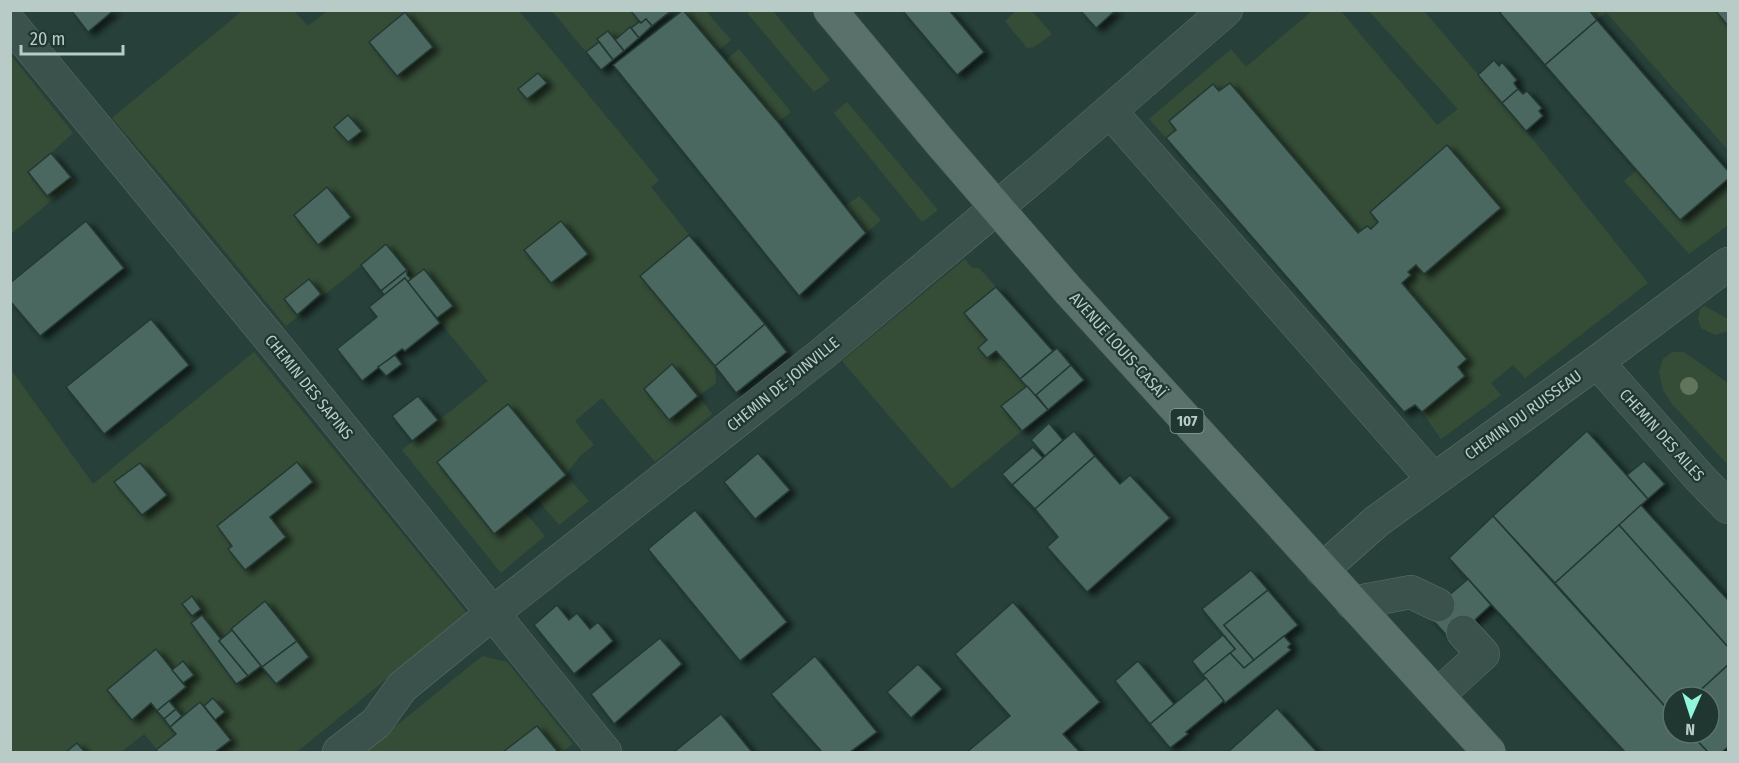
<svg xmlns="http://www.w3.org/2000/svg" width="1739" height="763" viewBox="0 0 1739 763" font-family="'Fira Sans Condensed',sans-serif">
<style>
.green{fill:#354d37}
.building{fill:#4b6760;stroke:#223832;stroke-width:1.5;filter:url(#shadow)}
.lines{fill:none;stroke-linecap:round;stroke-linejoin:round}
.minor-casing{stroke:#5c716b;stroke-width:34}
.major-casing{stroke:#485d57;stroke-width:34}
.minor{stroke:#3b514b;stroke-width:33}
.major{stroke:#59716a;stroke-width:33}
.tree{fill:#61755c}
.labels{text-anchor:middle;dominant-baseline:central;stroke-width:4.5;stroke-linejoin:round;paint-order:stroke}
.shield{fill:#203630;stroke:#8a9e99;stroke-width:1.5}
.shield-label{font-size:15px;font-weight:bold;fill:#b8cbc6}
.street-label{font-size:16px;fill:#b8cbc6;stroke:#203630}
</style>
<defs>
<filter id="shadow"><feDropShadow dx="6" dy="4" stdDeviation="3" flood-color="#0009"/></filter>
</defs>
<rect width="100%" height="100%" fill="#27413a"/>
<g class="green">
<polygon points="1340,10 1437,125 1458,109 1369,11 1424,11 1526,131 1648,283 1525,378 1513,365 1491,383 1501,395 1441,439 1422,412 1464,376 1458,367 1466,359 1230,83 1219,91 1213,84 1169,120 1176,130 1166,138 1149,119 1231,49 1246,67 1312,11"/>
<polygon points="242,11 294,11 308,26 327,11 519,11 659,180 651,187 689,235 640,276 715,366 716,383 699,396 712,414 655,462 602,398 575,421 594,445 580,456 566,475 589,501 559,525 537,499 566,474 508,405 523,510 545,536 501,573 402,450 488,381 407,282 411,279 407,275 407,269 386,245 286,326 181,198 112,118"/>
<polygon points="552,11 673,11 601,70"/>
<polygon points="683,11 706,11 731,40 717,52"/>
<polygon points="748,11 773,11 830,80 814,92 748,14"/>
<polygon points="1016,11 1032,11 1052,34 1034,47 1027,48 1005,21"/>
<polygon points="1589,11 1728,11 1728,150 1606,12 1597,20"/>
<polygon points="739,49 791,112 778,122 725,61"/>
<polygon points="10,54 73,133 51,153 75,181 11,234"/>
<polygon points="847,102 938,210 922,222 834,113"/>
<polygon points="1637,170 1680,220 1728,179 1728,225 1689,254 1624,181"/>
<polygon points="859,196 881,220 866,233 845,206"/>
<polygon points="965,259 972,268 979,268 996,287 964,313 1027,386 1001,406 1022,431 952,489 842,361"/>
<polygon points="1705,306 1728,319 1728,331 1715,335 1701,328 1698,319 1700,309"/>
<polygon points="254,352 467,613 297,752 159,752 144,734 121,752 11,752 10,368 93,484"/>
<polygon points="1672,352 1684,352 1728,383 1728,465 1672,404 1663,390 1659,372 1663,359"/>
<polygon points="482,656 507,662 573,744 562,752 558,752 536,726 504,752 364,752"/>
</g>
<g class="building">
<polygon points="71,10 114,10 88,32"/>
<polygon points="630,10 672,10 652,26 646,19 641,23"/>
<polygon points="683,10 778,122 866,233 799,296 613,65"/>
<polygon points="902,10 949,10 984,52 957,75"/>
<polygon points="1080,10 1116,10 1096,28"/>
<polygon points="1503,10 1589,10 1597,20 1545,65 1500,13"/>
<polygon points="1715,10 1728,10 1728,26"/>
<polygon points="405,12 433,47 397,76 369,42"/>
<polygon points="646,19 652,26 639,38 631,28 639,22 641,23"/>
<polygon points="1597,20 1728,171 1728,179 1680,220 1545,65"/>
<polygon points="630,27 639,38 624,51 615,40"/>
<polygon points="608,31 624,51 613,60 597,39"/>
<polygon points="599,42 613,60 601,70 586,52"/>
<polygon points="1494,60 1499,66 1502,62 1517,80 1514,83 1518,89 1502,103 1478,75"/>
<polygon points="538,73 547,83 527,99 518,89"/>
<polygon points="1230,83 1358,233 1367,226 1371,229 1378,222 1370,212 1447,145 1501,208 1424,274 1416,265 1408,272 1411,275 1402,283 1467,359 1458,367 1465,376 1422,412 1415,405 1404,412 1166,138 1176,130 1169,121 1213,84 1219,91"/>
<polygon points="1518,89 1523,94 1527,91 1542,108 1539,111 1543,116 1526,131 1502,103"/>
<polygon points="348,115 362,131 348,142 334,127"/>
<polygon points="51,153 71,177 47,196 28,172"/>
<polygon points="327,187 351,217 318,245 294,215"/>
<polygon points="86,221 124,268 40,336 10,301 10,283"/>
<polygon points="561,221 588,254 551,283 524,250"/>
<polygon points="689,235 765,324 715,366 640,276"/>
<polygon points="386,244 407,270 381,291 361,265"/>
<polygon points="424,269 453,306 437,318 407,282"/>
<polygon points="407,270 407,275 411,279 407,282 405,278 384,295 381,291"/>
<polygon points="405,278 440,323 405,351 402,349 362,381 337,349 377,317 369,307"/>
<polygon points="309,279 321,294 297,315 284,299"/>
<polygon points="996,287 1053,351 1020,379 996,351 987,358 978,348 987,340 964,313"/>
<polygon points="151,319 189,365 104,434 66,387"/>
<polygon points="765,324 787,352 736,393 715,366"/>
<polygon points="1057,348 1071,365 1035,396 1020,379"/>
<polygon points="395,355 402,364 386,376 378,367"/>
<polygon points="672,364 698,396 669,420 644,389"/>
<polygon points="1071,365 1084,380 1048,410 1036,395"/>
<polygon points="1027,386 1048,410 1022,431 1001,406"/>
<polygon points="418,396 438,420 412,441 392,416"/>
<polygon points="508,404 566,475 494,534 437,462"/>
<polygon points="1049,423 1063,440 1045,456 1031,440"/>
<polygon points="1074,431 1095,456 1035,509 1012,485"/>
<polygon points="1587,431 1648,499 1555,583 1493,516"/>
<polygon points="1033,447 1043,458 1012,485 1002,474"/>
<polygon points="758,453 790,490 755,519 724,482"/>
<polygon points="1095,456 1120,484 1130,475 1170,518 1087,592 1047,547 1058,537 1035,509"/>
<polygon points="1644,461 1665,484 1648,499 1627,475"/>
<polygon points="297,462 313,482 270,517 286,537 245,570 228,549 232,546 217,526"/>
<polygon points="140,463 167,495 142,515 114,482"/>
<polygon points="1641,505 1728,600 1728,647 1619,525"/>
<polygon points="695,510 787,622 740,661 648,549"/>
<polygon points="1493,516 1673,715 1673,733 1690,733 1708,752 1625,752 1573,695 1449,558"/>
<polygon points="1619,525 1728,647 1728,665 1693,697 1673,697 1673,715 1555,583"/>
<polygon points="1251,570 1268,590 1224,625 1254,660 1244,668 1230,653 1235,649 1202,609"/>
<polygon points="1468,579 1491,605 1452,641 1427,614"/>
<polygon points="1268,590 1298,625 1254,660 1224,625"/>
<polygon points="192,596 201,609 192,616 182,604"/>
<polygon points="265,601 297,641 262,667 231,629"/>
<polygon points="1013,602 1100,702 1063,734 1079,751 1077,752 967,752 1010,716 955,654"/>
<polygon points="557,605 569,620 577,613 590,629 598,622 613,641 574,674 534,625"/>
<polygon points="202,615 221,639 219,641 248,676 236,684 191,623"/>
<polygon points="232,630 261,666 248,676 219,641"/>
<polygon points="1223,635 1235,649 1203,675 1192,661"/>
<polygon points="1284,636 1291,644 1288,647 1291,650 1225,703 1203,675 1230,653 1244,668"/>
<polygon points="660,638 682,664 614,724 591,694"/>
<polygon points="297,641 309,657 276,684 262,667"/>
<polygon points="156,649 186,687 157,711 151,703 132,720 107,690"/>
<polygon points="815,656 877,732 850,752 822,752 771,694"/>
<polygon points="183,661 194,675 183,683 172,670"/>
<polygon points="1138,661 1174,704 1150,724 1115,681"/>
<polygon points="918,664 942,689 911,718 887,692"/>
<polygon points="1728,665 1728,747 1722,752 1708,752 1690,733 1709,733 1709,697 1693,697"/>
<polygon points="1206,678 1224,701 1186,732 1188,734 1170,748 1150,724"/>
<polygon points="213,698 225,712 215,720 204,706"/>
<polygon points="169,701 176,709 164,719 157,711"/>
<polygon points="200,702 231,740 215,752 158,752 156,750 176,734 170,727"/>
<polygon points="1277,708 1317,752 1228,752"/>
<polygon points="176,709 182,716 170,727 164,719"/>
<polygon points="721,714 752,752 674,752"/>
<polygon points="537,726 558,752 503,752"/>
<polygon points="77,743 85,752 66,752"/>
</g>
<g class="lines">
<defs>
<g id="minor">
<polyline points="10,23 285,357 605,752"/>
<polyline points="1110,111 1433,479"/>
<polyline points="1597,362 1699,477 1728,507"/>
<polyline points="1322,570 1377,521 1597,362 1728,264"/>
<polyline points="1352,603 1411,592 1438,605"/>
<polyline points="1438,695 1483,654 1463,632"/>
<polyline points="339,752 376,723 402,687 493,613 821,355 1044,168 1226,10"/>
</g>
<polyline id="major" points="830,10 940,142 1068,290 1489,752"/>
</defs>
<use href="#minor" class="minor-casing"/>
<use href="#major" class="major-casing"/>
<use href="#minor" class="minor"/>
<use href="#major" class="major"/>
</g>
<circle class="tree" cx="1689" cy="386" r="9"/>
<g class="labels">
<rect class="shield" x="1170.5" y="409" width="33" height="24" rx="4.5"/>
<g class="shield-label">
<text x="1187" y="421">107</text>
</g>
<g class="street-label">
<text transform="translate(1118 345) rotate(48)">AVENUE LOUIS-CASAÏ</text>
<text transform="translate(783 384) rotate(-39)">CHEMIN DE-JOINVILLE</text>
<text transform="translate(309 387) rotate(51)">CHEMIN DES SAPINS</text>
<text transform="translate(1523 415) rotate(-36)">CHEMIN DU RUISSEAU</text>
<text transform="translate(1662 435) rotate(48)">CHEMIN DES AILES</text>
</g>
</g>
<rect width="1739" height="763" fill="none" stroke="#b8cbc6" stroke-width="24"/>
<g transform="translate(1691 715) rotate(183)"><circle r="28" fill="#203630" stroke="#5d726c" stroke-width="1.5"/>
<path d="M0-4.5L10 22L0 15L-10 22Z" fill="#92f6dd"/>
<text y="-9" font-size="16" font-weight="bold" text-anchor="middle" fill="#b8cbc6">N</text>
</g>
<path d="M21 45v9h102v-9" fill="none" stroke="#b8cbc6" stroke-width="3"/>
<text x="30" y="45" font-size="18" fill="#b8cbc6" stroke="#203630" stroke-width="4.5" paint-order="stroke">20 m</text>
</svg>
